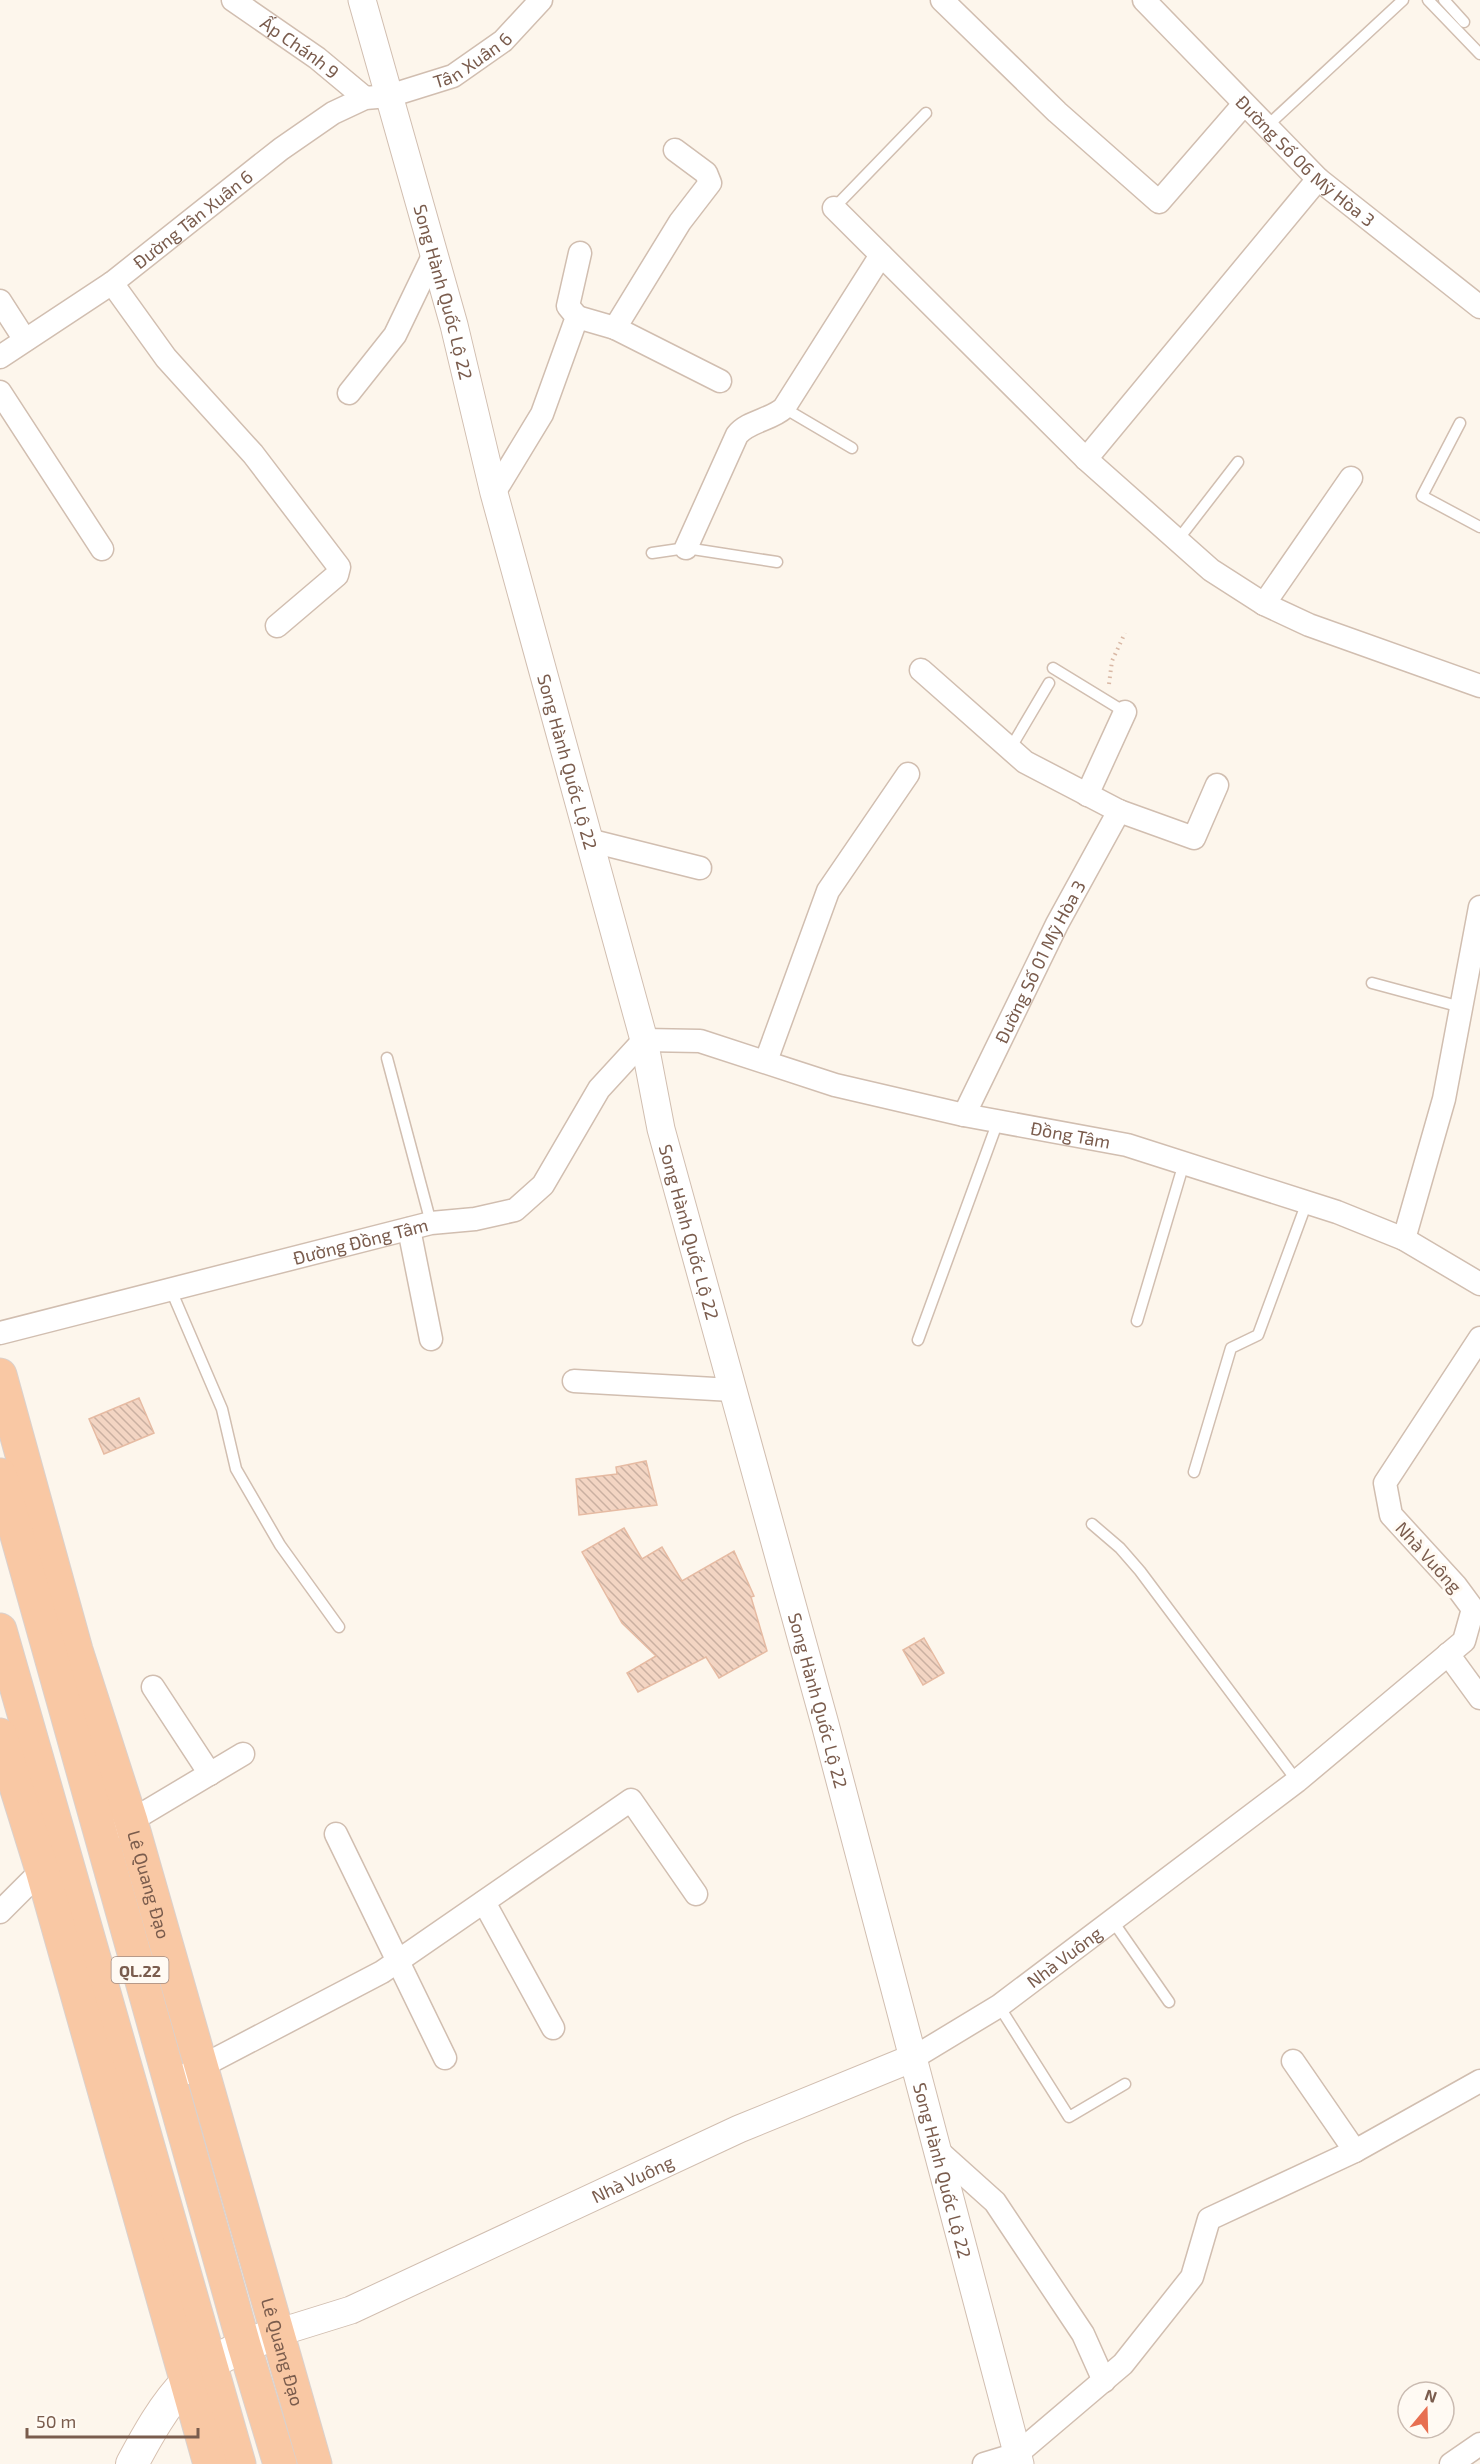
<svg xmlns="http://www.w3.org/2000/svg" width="1480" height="2464" viewBox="0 0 1480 2464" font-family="'Exo 2',sans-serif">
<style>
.building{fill:url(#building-back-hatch);stroke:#e6bba3;stroke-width:1.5}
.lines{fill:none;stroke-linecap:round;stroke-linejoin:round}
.service-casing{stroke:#d1beb0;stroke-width:13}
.minor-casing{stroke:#d1beb0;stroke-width:25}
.tertiary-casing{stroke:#d1beb0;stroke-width:29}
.secondary-casing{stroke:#d6c0b0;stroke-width:34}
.trunk-casing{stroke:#dad1cd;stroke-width:35}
.path{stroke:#d9b8a5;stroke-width:4;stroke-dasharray:1.5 4.5;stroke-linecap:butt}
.service{stroke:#fff;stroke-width:10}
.minor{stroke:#fff;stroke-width:22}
.tertiary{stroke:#fff;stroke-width:27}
.secondary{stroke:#fff;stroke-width:32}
.trunk{stroke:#f9c8a4;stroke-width:33}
.labels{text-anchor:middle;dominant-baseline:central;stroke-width:6;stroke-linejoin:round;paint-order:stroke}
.shield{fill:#fffaf3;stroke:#a28b7f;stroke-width:1.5}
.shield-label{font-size:16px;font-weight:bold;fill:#7a5c4d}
.street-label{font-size:18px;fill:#7a5c4d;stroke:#fffaf3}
</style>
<defs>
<pattern id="building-back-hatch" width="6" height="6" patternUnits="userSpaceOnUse" patternTransform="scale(1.5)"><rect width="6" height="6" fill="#f3d5c3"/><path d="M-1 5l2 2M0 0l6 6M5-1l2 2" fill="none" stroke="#cab0a1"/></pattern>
</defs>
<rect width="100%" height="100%" fill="#fdf6ec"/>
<g class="building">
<polygon points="139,1398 154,1433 104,1454 89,1419"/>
<polygon points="646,1461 657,1505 579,1515 576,1479 617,1474 616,1467"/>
<polygon points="624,1528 642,1559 662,1547 682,1581 734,1551 754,1596 751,1597 767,1651 719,1678 706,1657 638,1692 627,1673 656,1656 622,1623 582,1552"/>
<polygon points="924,1638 944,1673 923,1685 903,1650"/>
</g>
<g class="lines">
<defs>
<g id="service">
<polyline points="1428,0 1480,54"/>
<polyline points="1444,0 1464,22"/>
<polyline points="1267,126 1403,0"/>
<polyline points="834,208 926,113"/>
<polyline points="784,408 852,448"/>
<polyline points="1460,423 1422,496 1480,527"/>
<polyline points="1177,541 1238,462"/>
<polyline points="652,553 686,548 777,562"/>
<polyline points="1053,668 1125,712"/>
<polyline points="1010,749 1049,683"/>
<polyline points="1372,983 1461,1007"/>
<polyline points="387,1058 431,1223"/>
<polyline points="171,1290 222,1409 236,1469 280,1545 339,1627"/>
<polyline points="1137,1321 1184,1163"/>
<polyline points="918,1340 998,1121"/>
<polyline points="1194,1472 1231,1348 1258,1335 1307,1202"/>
<polyline points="1092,1524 1120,1548 1140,1571 1297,1781"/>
<polyline points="1112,1920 1169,2002"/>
<polyline points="999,2006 1069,2117 1125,2084"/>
</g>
<g id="minor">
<path id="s1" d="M233 0 317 58 365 98"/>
<polyline points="942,0 1057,112 1159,202 1244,104"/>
<path id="s2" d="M1144 0 1318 179 1480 307"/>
<polyline points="834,208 1086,459 1211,570 1264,604 1309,625 1480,686"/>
<polyline points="112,283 166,358 253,454 339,567 337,575 277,626"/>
<polyline points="0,301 25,340"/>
<polyline points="577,317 615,328 720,381"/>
<polyline points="615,328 680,222 710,183 706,173 675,150"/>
<path id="s3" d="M0 357 112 283 281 149 333 113 365 98 389 96 453 76 503 41 541 0"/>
<polyline points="0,392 102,549"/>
<polyline points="349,393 395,335 433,256"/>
<polyline points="1086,459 1318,179"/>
<polyline points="494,493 542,414 577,317 568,306 580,253"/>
<path d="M686 548 737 435C748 421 771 420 784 408L881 255"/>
<polyline points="1264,604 1351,478"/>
<polyline points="921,670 1025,762 1119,811 1194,838 1217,785"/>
<polyline points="1087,795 1125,712"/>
<polyline points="588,840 700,868"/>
<polyline points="766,1061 828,891 908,774"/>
<path id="s4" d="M964 1115 1057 924 1119 811"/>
<polyline points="409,1229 431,1339"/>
<polyline points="1404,1239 1444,1099 1480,907"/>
<path id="s5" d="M0 1333 431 1223 475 1219 515 1210 543 1185 599 1089 644 1040 700 1041 835 1085 964 1115 1127 1145 1337 1212 1404 1239 1480 1284"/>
<polyline points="574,1381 732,1390"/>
<polyline points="1448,1654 1480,1698"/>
<polyline points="153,1687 210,1774"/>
<polyline points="119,1828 243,1754"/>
<polyline points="336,1834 445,2058"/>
<polyline points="484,1902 553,2028"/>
<polyline points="0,1912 42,1870"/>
<path id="s6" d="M913 2058 999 2006 1297 1781 1464 1641 1473 1609 1456 1586 1391 1515 1385 1483 1480 1338"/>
<polyline points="1293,2061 1355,2151"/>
<polyline points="189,2073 382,1972 631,1800 696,1894"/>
<polyline points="936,2149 995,2202 1083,2334 1104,2381"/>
<polyline points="984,2464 1017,2454 1123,2364 1192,2277 1209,2219 1355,2151 1480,2081"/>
<polyline points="1451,2464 1480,2444"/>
</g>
<g id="tertiary">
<path id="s7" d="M362 0 454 325 494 493 644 1040 661 1129 825 1724 1020 2464"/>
<path id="s8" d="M277 2333 351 2310 739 2129 913 2058"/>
</g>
<path id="secondary" d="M132 2464C146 2438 165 2403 186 2383 208 2362 239 2347 267 2337"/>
<g id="trunk">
<path id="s9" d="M0 1375 76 1650 131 1821 315 2464"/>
<polyline points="0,1475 244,2345 280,2464"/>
<polyline points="0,1630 239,2464"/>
<polyline points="0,1735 42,1870 210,2464"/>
</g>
</defs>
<use href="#service" class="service-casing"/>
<use href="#minor" class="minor-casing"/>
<use href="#tertiary" class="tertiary-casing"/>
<use href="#secondary" class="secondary-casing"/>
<use href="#trunk" class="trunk-casing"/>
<polyline class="path" points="1109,684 1112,661 1125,633"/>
<use href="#service" class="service"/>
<use href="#minor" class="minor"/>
<use href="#tertiary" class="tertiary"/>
<use href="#secondary" class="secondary"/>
<use href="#trunk" class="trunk"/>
</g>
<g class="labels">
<rect class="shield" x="111.5" y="1957" width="57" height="26" rx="4.5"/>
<g class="shield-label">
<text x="140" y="1970">QL.22</text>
</g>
<g class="street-label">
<text stroke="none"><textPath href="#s1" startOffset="82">Ấp Chánh 9</textPath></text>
<text stroke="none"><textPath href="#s3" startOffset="564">Tân Xuân 6</textPath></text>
<text stroke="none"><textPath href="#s2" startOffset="228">Đường Số 06 Mỹ Hòa 3</textPath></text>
<text stroke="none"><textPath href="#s3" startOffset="237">Đường Tân Xuân 6</textPath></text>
<text stroke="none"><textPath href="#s7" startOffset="303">Song Hành Quốc Lộ 22</textPath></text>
<text stroke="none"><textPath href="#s7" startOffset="789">Song Hành Quốc Lộ 22</textPath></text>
<text stroke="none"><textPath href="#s4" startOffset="171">Đường Số 01 Mỹ Hòa 3</textPath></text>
<text stroke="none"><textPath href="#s5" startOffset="1184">Đồng Tâm</textPath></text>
<text stroke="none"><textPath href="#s7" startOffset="1275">Song Hành Quốc Lộ 22</textPath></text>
<text stroke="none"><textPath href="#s5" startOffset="372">Đường Đồng Tâm</textPath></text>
<text transform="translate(1429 1557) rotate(48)">Nhà Vuông</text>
<text stroke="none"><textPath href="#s7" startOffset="1761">Song Hành Quốc Lộ 22</textPath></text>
<text stroke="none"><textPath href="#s9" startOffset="531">Lê Quang Đạo</textPath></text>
<text stroke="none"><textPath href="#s6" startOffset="182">Nhà Vuông</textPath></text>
<text stroke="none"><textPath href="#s7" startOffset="2247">Song Hành Quốc Lộ 22</textPath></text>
<text stroke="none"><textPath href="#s8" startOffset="388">Nhà Vuông</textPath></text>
<text stroke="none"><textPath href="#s9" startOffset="1017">Lê Quang Đạo</textPath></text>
</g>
</g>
<g transform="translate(1426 2410) rotate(19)"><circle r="28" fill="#fffaf3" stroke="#cabbb1" stroke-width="1.5"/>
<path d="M0-4.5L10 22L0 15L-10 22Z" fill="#e76f51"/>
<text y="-9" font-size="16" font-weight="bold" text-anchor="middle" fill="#7a5c4d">N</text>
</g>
<path d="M27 2428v9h171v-9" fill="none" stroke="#7a5c4d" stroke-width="3"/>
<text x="36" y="2428" font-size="18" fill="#7a5c4d" stroke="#fffaf3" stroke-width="4.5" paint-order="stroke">50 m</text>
</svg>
